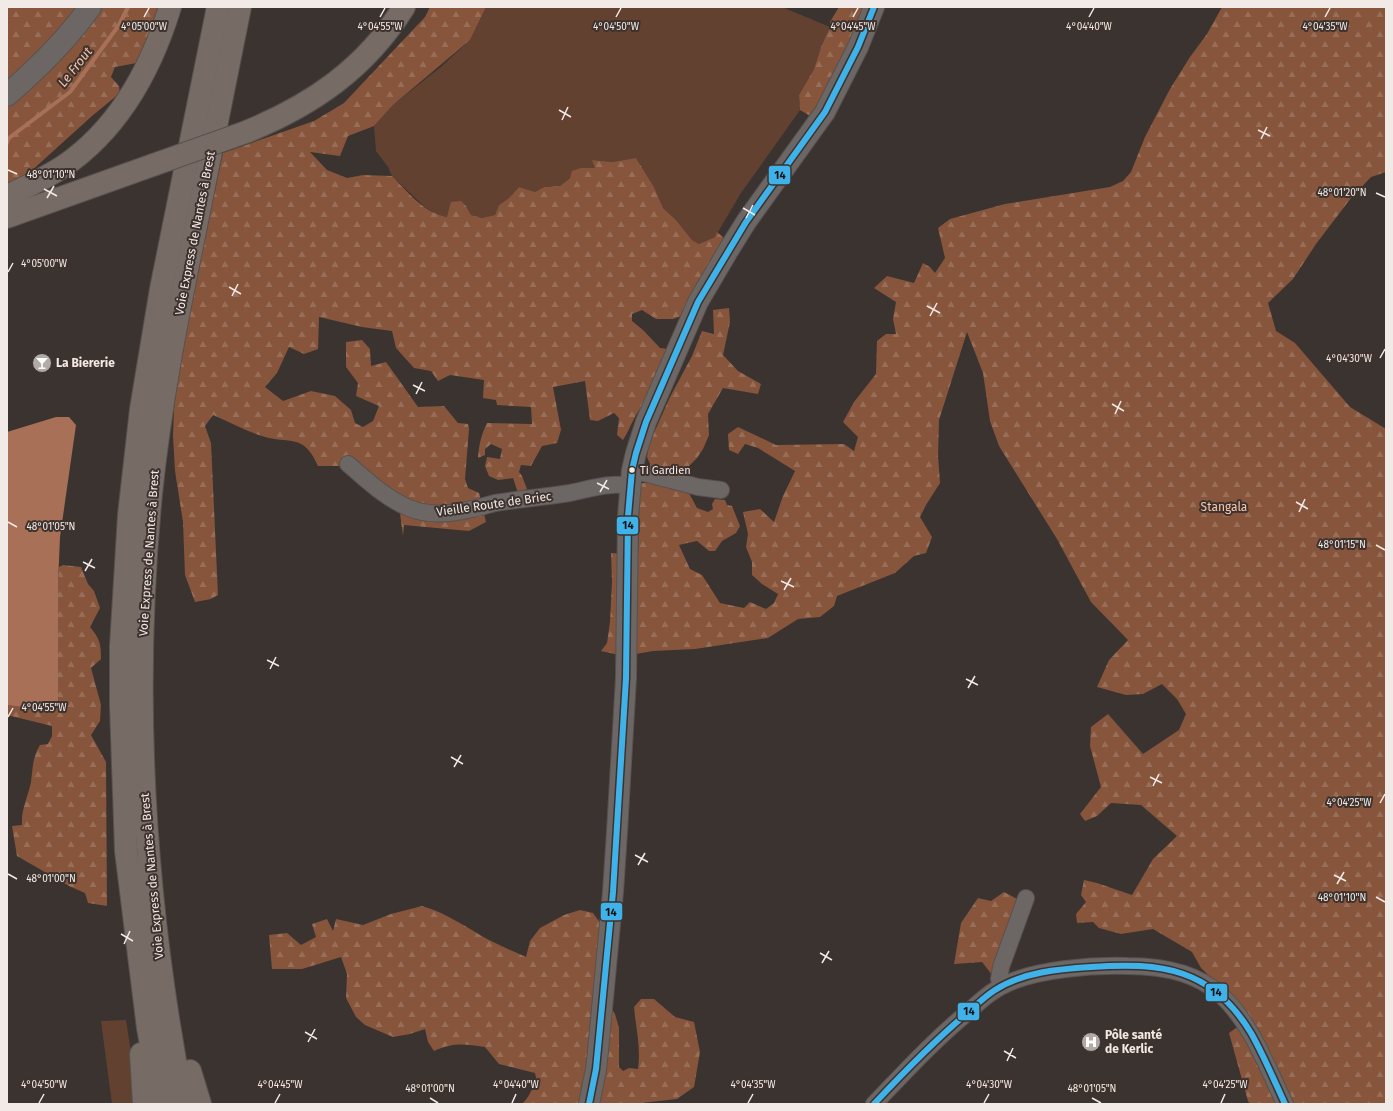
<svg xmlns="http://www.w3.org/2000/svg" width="1393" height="1111" viewBox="0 0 1393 1111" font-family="'Fira Sans',sans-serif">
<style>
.grass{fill:#634131}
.forest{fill:url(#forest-firs)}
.water{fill:#a87157}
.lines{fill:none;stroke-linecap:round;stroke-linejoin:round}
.stream{stroke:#a87157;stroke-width:4}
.minor-casing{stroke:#57514f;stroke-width:18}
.tertiary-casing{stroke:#57514f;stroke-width:22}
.secondary-casing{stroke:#57514f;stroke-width:24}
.trunk-casing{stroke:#57514f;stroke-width:24}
.minor{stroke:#6c6765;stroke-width:16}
.tertiary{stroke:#6c6765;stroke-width:20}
.secondary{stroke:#6c6765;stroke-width:22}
.trunk{stroke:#766c65;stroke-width:22}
.trunk-bridge-casing{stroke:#57514f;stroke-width:24;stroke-linecap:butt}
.trunk-bridge{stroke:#766c65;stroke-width:22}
.bus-1-casing{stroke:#3d322d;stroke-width:9}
.bus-1{stroke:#40b2ea;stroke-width:6}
.ticks{fill:none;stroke:#f2eae7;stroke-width:1.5}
.bus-dot{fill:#f2eae7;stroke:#3d322d;stroke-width:1.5}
.labels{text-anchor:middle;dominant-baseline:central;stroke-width:4;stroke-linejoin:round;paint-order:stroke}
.bus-label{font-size:11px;fill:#f2eae7;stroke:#3d322d;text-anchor:start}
.street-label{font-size:12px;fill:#f2eae7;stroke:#3d322d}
.poi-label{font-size:12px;font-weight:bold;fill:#f2eae7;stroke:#3d322d;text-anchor:start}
.park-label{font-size:12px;fill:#fcc8af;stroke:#3d322d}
.water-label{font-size:13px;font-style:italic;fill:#f9c5ac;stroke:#3d322d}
.ticks-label{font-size:10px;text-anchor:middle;fill:#f2eae7;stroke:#3d322d;stroke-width:4;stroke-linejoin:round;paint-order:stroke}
.line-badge{stroke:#3d322d;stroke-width:1.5}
.pale-badge-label{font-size:11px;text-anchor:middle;font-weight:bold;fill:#111}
</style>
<defs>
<pattern id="forest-firs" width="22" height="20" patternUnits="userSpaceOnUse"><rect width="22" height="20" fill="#86553c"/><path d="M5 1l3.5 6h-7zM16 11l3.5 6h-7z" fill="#986e58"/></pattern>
</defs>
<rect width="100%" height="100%" fill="#3a3330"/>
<g class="grass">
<polygon points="486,7 782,7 830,27 821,47 814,69 799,95 800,110 741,193 715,237 699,244 692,240 676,220 663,208 654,187 636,158 612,162 592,160 596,168 581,168 560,186 544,187 535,192 519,187 509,198 499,205 495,215 482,218 471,215 466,206 447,217 437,215 425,207 392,176 388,167 376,151 374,126 393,105 442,66 470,40"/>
<polygon points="126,1020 139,1104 112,1104 101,1021"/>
</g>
<g class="forest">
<polygon points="7,7 165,7 142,62 115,67 111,77 119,86 120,93 92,116 29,173 7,185"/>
<path d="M430 7H486L470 40 393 105 374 126 348 136 340 156 310 152 327 170 347 178 363 175 392 176C408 192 424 213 447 217L451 202 461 201 466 206 471 215 482 218 495 215 499 205 509 198 519 187 535 192 544 187 560 186 570 178 572 171 581 168H595L592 160 612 162 636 158 654 187 663 208 676 220 692 240 699 244 715 237 717 232 725 239 689 299 681 316 673 319H656L642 310 632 314V321L643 330 660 348 668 349 647 402C635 411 631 428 623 440L617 435 619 418 614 413 598 421 590 420 585 381 553 387 561 430 557 443 542 446 531 466 521 465 519 472 522 476 527 489 518 493 513 478 498 480 489 476 485 466 487 457 500 459 502 449 491 444 485 449V455L478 458C479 445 481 435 487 423L532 424 531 407 497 405 496 400 483 398 484 380 450 375 438 381 431 371 414 368 396 348 392 331 362 327 319 317 318 349 304 354 289 347 277 373 265 387 283 401 311 391 335 396 351 410 355 423 363 427 373 421 379 406 356 396 358 383 346 367V342L362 340 370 349 371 366 386 362 418 407 444 406 458 423 468 424 469 429 465 479 468 488 479 493 486 522 469 531 404 525 403 536 398 498 355 466H318C303 432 290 445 262 436 246 431 229 422 213 415L205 426 211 443 218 595 211 599 195 602 185 575 183 522 175 471 173 436 174 409 179 367 193 286 205 238 223 153 314 121 344 103 425 17Z"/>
<polygon points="839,7 870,7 812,117 800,110 799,95 814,69 821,47 830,27 830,22"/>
<polygon points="1222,7 1386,7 1386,172 1371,177 1351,198 1316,244 1293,279 1268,303 1276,331 1295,343 1350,407 1386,429 1386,1104 1250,1104 1248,1101 1229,1033 1236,1028 1248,1024 1231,997 1201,968 1192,952 1153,929 1121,934 1099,928 1093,922 1077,923 1076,914 1086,902 1081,895 1084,880 1097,883 1132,895 1153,859 1177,836 1141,805 1111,803 1097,816 1085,821 1080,814 1101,787 1090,746 1091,727 1108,714 1143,754 1179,730 1186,714 1177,699 1162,684 1143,694 1126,695 1097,687 1109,660 1128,640 1091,602 1057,539 999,446 990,421 983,373 967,332 939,420 938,456 940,483 926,505 920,517 932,537 926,553 914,556 895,573 837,596 834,606 820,617 798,619 768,638 695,649 653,651 624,656 601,651 607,643 610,622 612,581 611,553 638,555 640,484 647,482 650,464 647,457 649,444 670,397 692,356 702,331 714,334 713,310 729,308 730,322 723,355 738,371 761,384 758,394 723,388 708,414 709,435 703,449 697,458 686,469 684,484 697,508 708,512 713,509 712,504 715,499 725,500 727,505 732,506 740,526 736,533 722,541 715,551 709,551 697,541 679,545 690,569 702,575 720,603 744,608 750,602 766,609 774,603 778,594 762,584 752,575 752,562 746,547 748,534 743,512 760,509 774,522 783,496 795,471 758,448 745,444 738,454 729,450 728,434 738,427 776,445 844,444 854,451 858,437 843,422 854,402 876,374 877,341 886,334 896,334 893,319 896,302 874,288 887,276 914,283 923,263 930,267 935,273 945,258 938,228 950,219 1005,204 1110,187 1123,181 1131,172 1145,137 1170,89 1190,57 1207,34"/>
<path d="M63 565 81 567 88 584 94 591 100 608 90 627C100 639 101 644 101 659L91 668 101 705 100 721 91 735 106 762 107 906 88 903 85 893 69 886 17 856 12 826 22 825C21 809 28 797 31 782 33 768 32 758 40 745L48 744 52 736V726L7 715V705L49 711 59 567Z"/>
<polygon points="1004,892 1021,901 993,976 982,962 954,964 961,923 978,898 991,901"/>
<path d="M422 906C447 913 467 928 489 940 501 946 514 952 526 957L530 941 540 928 564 915 580 910 593 913 603 927 601 990 615 1014 619 1028V1067L623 1071 629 1068 638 1069C641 1047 636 1029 634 1007L641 999H654L675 1017 694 1022 700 1052 694 1087 677 1099 632 1104H522C530 1097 530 1090 537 1082L535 1073 499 1064 485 1047C464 1044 454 1042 434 1051L428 1042 425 1029 410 1034 393 1037 365 1025 356 1017 346 998 347 974 341 957 302 969H272L269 935 287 933 301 945 316 937 312 924 327 919 333 931 336 919 363 925 391 914Z"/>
</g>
<polygon class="water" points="56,417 69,417 76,425 60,537 58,584 58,705 49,711 7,705 7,432"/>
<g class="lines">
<polyline class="stream" points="7,143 9,138 70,92 119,25 128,7"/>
<defs>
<g id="minor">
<path d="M348 464C367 480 385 498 409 508 428 516 452 514 472 509 479 508 487 505 495 503 520 499 545 497 570 493 590 489 609 482 630 486"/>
<polyline points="632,470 698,487 721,490"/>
<polyline points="1004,985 999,979 1001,967 1026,898"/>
<path d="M874 1104C904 1073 933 1041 967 1013 979 1002 991 991 1006 984 1038 969 1092 965 1128 966 1161 966 1196 972 1221 995 1252 1024 1267 1067 1285 1104"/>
</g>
<polyline id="tertiary" points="589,1104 596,1069 598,1051 613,892 617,832 626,678 628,516 632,470 636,453 646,422 698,302 728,251 746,222 825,112 858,47 874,7"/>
<path id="secondary" d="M7 95C37 69 67 40 90 7"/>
<g id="trunk">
<path d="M246 132C312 105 365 69 404 7"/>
<path d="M7 196C26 187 46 178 64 166 118 129 151 69 170 7"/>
<polyline points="7,217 153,165"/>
<polyline points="141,1054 144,1104"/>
<polyline points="190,1071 200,1104"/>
<polyline points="162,1104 148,1028 126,851 121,706 121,646 129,515 141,409 161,289 218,7"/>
<path d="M183 1104C144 903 131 699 151 494 160 406 177 318 195 231 210 156 225 82 240 7"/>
</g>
</defs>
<use href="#minor" class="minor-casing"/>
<use href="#tertiary" class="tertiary-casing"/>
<use href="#secondary" class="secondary-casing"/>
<use href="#trunk" class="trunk-casing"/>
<use href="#minor" class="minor"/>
<use href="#tertiary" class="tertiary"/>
<use href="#secondary" class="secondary"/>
<use href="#trunk" class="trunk"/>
<defs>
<polyline id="trunk-bridge" points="153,165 246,132"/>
</defs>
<use href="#trunk-bridge" class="trunk-bridge-casing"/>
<use href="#trunk-bridge" class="trunk-bridge"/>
<defs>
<g id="bus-1">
<polyline points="589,1104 596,1069 613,892 626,678 628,516 632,470 636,453 646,422 698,302 746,222 825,112 858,47 874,7"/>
<path d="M874 1104C903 1073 932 1043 965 1015 975 1006 984 997 995 990 1023 972 1059 969 1091 967 1161 962 1212 968 1251 1033 1264 1056 1274 1080 1285 1104"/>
</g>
</defs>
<use href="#bus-1" class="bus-1-casing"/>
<use href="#bus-1" class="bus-1"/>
</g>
<path class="ticks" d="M144 17 149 8M380 17 385 8M616 17 621 8M853 17 858 8M1089 17 1094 8M1325 17 1330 8M559 110 571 117M562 120 568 107M1258 130 1270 136M1261 139 1267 127M8 170 17 174M44 189 57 196M1376 193 1385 197M47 198 54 186M743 208 755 215M746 218 753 205M8 272 13 263M229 287 241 294M232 296 238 284M927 306 940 313M930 316 937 303M1380 358 1385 349M413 385 425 391M416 394 422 382M1112 404 1124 411M1115 414 1121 401M597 483 609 489M600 492 607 480M1296 502 1308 509M1299 512 1305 499M8 522 17 527M1376 545 1385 550M83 562 95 568M85 571 92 559M781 581 794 587M784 590 791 578M267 660 279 666M270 669 276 657M966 679 978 685M968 688 975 676M8 717 13 708M451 757 463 764M454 767 461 755M1150 777 1162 783M1153 786 1159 774M1380 803 1385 794M635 855 648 862M638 865 645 853M8 874 17 879M1334 875 1346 881M1337 884 1344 872M1376 897 1385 902M121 934 133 941M124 944 130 931M820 953 832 960M822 963 829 951M305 1032 317 1039M308 1042 315 1029M1004 1051 1016 1058M1007 1061 1013 1048M430 1098 438 1103M1092 1098 1101 1103M39 1103 44 1094M275 1103 280 1094M512 1103 516 1094M748 1103 753 1094M984 1103 989 1094M1221 1103 1225 1094"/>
<defs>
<symbol id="bar-disc" viewBox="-11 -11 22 22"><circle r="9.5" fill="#b2aaa7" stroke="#3d322d"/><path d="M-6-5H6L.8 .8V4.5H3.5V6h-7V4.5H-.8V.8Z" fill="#fff"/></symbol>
<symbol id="hospital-disc" viewBox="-11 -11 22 22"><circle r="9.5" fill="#b2aaa7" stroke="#3d322d"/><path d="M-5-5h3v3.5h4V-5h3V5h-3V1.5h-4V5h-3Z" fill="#fff"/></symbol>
</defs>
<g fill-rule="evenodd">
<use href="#bar-disc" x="31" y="352" width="22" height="22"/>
<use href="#hospital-disc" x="1080" y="1031" width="22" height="22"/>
</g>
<circle class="bus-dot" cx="632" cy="470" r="3.5"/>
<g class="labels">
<g class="bus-label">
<text x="640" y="470">Ti Gardien</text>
</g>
<g class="street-label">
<text transform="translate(195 233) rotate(-79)">Voie Express de Nantes à Brest</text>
<text transform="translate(494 504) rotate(-8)">Vieille Route de Briec</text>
<text transform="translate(149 553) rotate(-86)">Voie Express de Nantes à Brest</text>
<text transform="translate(152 876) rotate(-95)">Voie Express de Nantes à Brest</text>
</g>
<g class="poi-label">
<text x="56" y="363">La Biererie</text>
<text x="1105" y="1035">Pôle santé<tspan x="1105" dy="14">de Kerlic</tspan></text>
</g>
<g class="park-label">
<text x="1224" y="507">Stangala</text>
</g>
<g class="water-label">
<text transform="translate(75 67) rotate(-52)">Le Frout</text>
</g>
</g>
<g class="ticks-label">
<text x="144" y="30">4°05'00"W</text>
<text x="380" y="30">4°04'55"W</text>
<text x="616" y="30">4°04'50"W</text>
<text x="853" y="30">4°04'45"W</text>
<text x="1089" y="30">4°04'40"W</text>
<text x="1325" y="30">4°04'35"W</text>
<text x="51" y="178">48°01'10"N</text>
<text x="1342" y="196">48°01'20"N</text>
<text x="44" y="267">4°05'00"W</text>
<text x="1349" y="362">4°04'30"W</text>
<text x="51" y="530">48°01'05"N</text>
<text x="1342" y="548">48°01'15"N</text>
<text x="44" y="711">4°04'55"W</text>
<text x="1349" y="806">4°04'25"W</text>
<text x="51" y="882">48°01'00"N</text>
<text x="1342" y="901">48°01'10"N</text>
<text x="44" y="1088">4°04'50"W</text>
<text x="280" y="1088">4°04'45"W</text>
<text x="516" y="1088">4°04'40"W</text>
<text x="753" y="1088">4°04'35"W</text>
<text x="989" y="1088">4°04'30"W</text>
<text x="1225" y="1088">4°04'25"W</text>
<text x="430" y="1092">48°01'00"N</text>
<text x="1092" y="1092">48°01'05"N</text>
</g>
<g class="line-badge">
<rect x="768" y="165" width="23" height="20" rx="4" fill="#40b2ea"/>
<rect x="616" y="516" width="23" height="19" rx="4" fill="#40b2ea"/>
<rect x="600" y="902" width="23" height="19" rx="4" fill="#40b2ea"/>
<rect x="1205" y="983" width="23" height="19" rx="4" fill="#40b2ea"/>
<rect x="957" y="1002" width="23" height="19" rx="4" fill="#40b2ea"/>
</g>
<g class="pale-badge-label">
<text x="780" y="179">14</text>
<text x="628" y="529">14</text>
<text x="611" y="916">14</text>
<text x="1216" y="996">14</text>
<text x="969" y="1015">14</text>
</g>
<rect width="1393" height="1111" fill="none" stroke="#f2eae7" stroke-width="16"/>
</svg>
